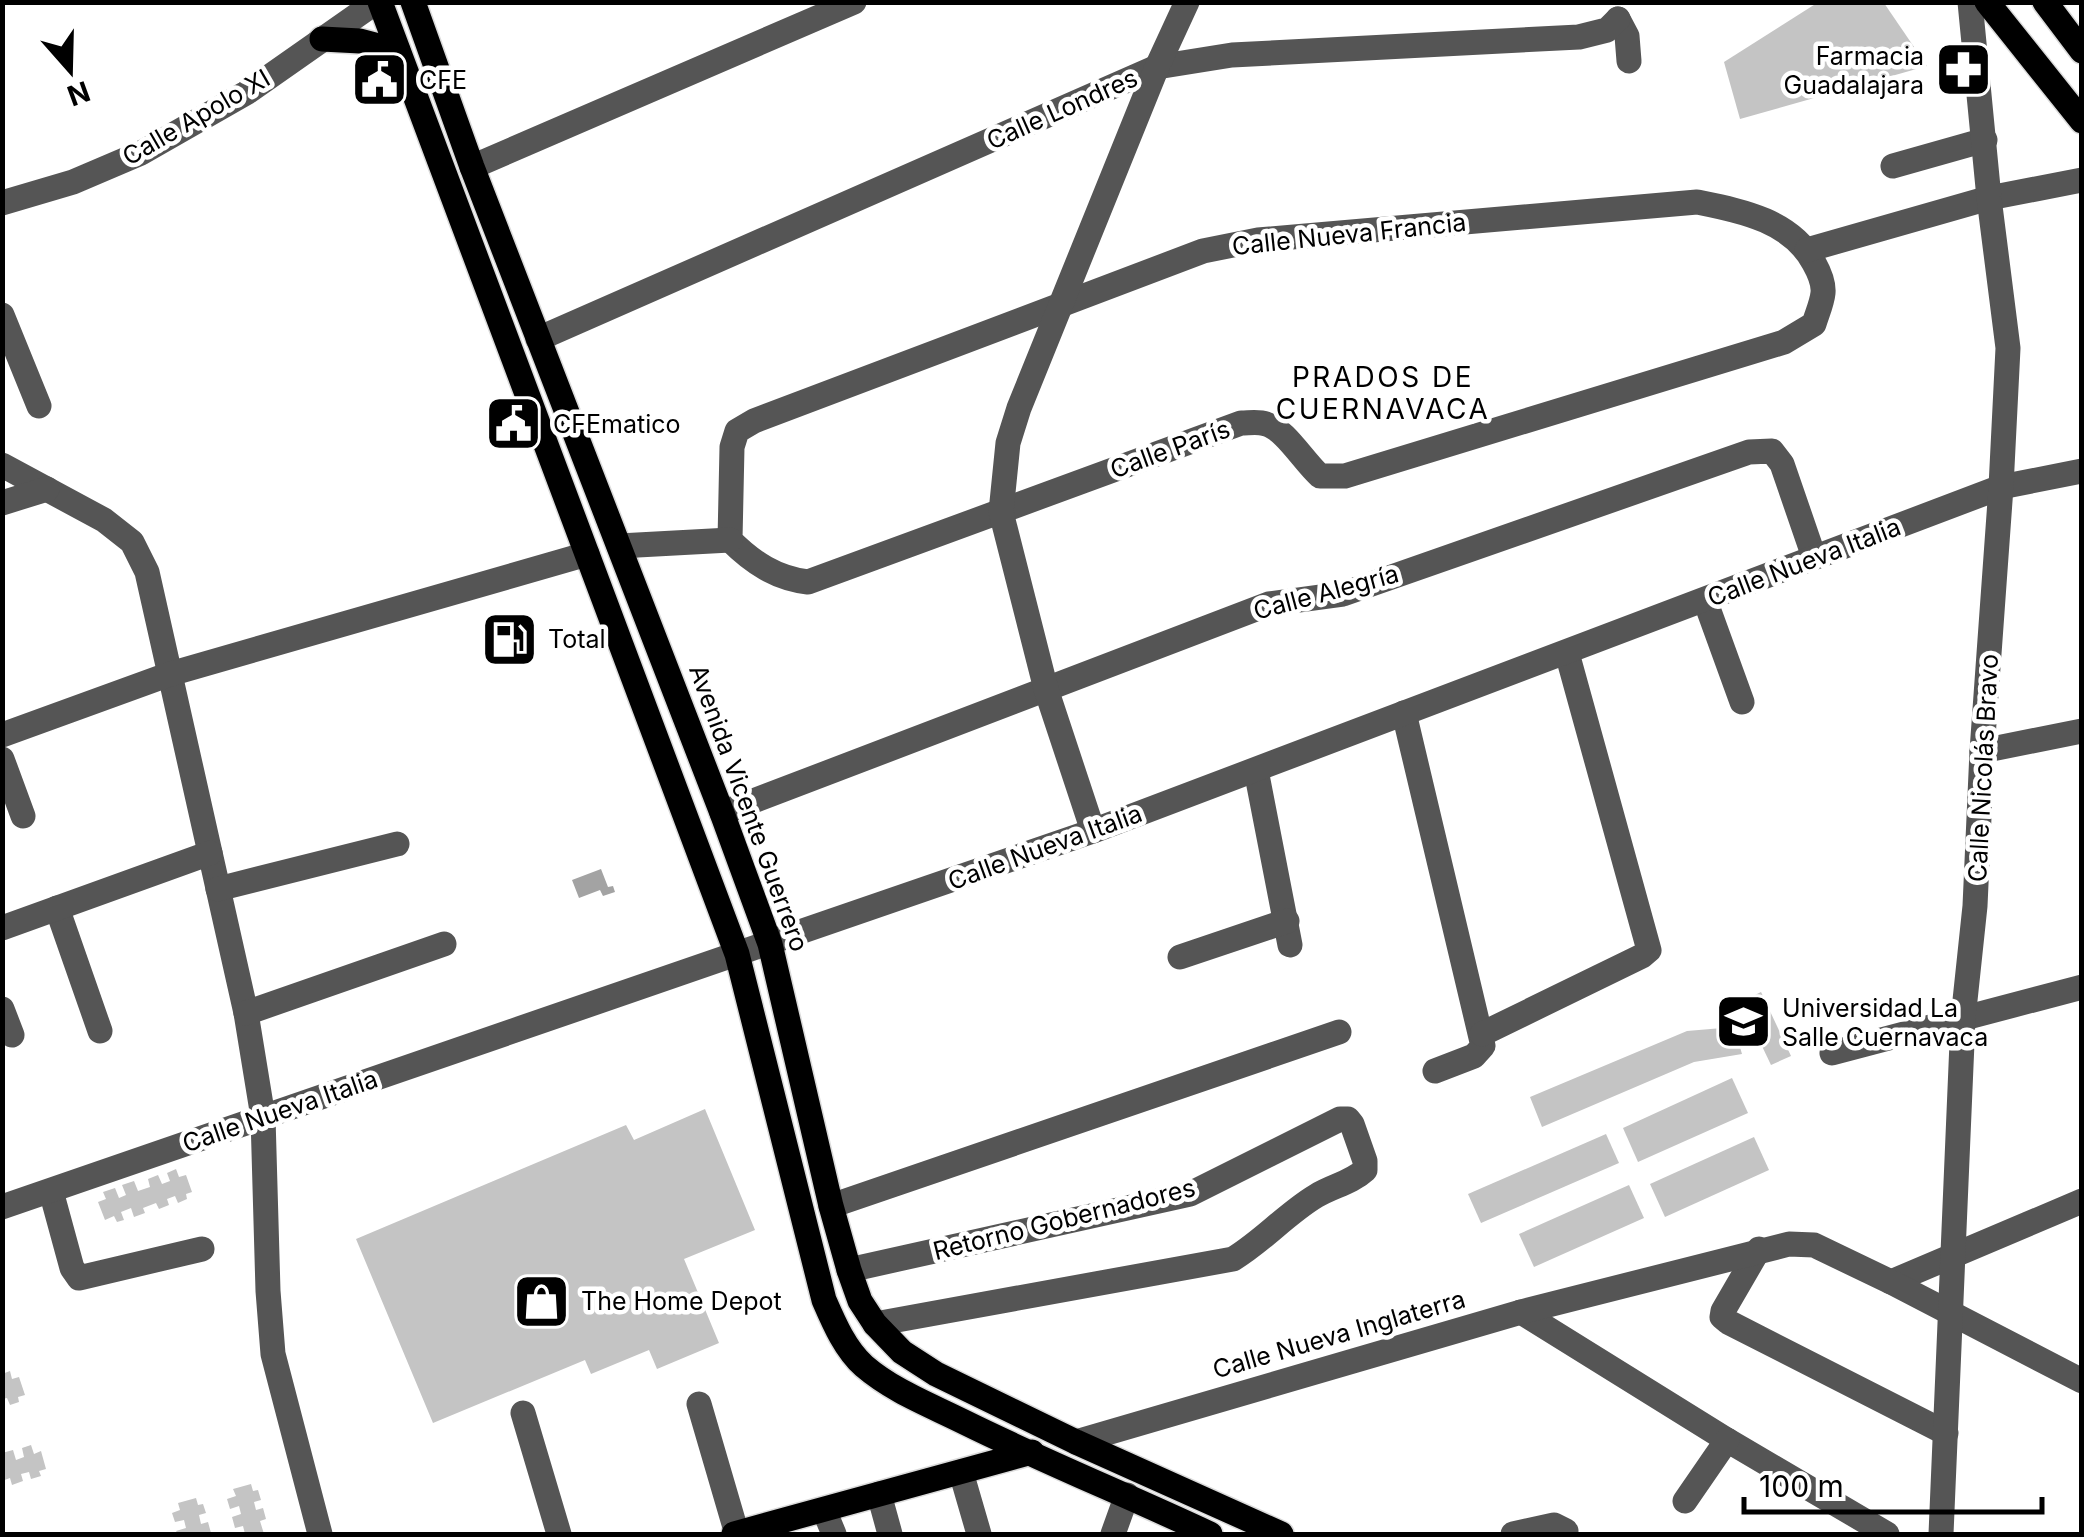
<svg xmlns="http://www.w3.org/2000/svg" width="2084" height="1537" viewBox="0 0 2084 1537" font-family="Inter,sans-serif">
<style>
.water{fill:#a3a3a3}
.building{fill:#c4c4c4}
.lines{fill:none;stroke-linecap:round;stroke-linejoin:round}
.major-casing{stroke:#dbdbdb;stroke-width:28}
.minor{stroke:#555;stroke-width:25}
.major{stroke:#000;stroke-width:25}
.labels{text-anchor:middle;dominant-baseline:central;stroke-width:9;stroke-linejoin:round;paint-order:stroke}
.poi-label{font-size:25px;fill:#000;stroke:#fff;text-anchor:start}
.street-label{font-size:25px;fill:#000;stroke:#fff}
.neighbourhood-label{font-size:28px;letter-spacing:2.5px;fill:#000;stroke:#fff}
</style>
<rect width="100%" height="100%" fill="#fff"/>
<polygon class="water" points="601,869 608,887 613,886 615,892 603,896 600,890 579,898 572,880"/>
<g class="building">
<polygon points="1817,3 1884,3 1927,66 1740,119 1724,62"/>
<polygon points="1761,992 1791,1056 1771,1065 1741,1002"/>
<polygon points="1734,1027 1742,1054 1694,1062 1542,1127 1530,1097 1687,1031"/>
<polygon points="1732,1078 1748,1113 1638,1162 1623,1128"/>
<polygon points="705,1109 755,1230 684,1259 719,1343 657,1369 649,1350 591,1374 585,1360 433,1423 356,1239 626,1125 634,1140"/>
<polygon points="1606,1134 1619,1163 1481,1223 1468,1194"/>
<polygon points="1754,1137 1769,1170 1665,1217 1650,1184"/>
<polygon points="176,1169 179,1177 186,1175 192,1192 186,1194 187,1199 178,1203 175,1196 167,1199 169,1205 159,1209 156,1203 143,1208 145,1213 134,1217 131,1208 121,1212 124,1220 117,1222 114,1216 105,1220 98,1202 106,1199 103,1192 115,1188 119,1198 126,1195 122,1185 134,1181 138,1191 150,1187 148,1179 158,1175 162,1184 170,1181 167,1173"/>
<polygon points="1629,1185 1644,1218 1534,1267 1519,1234"/>
<polygon points="10,1371 12,1379 19,1377 25,1395 18,1397 19,1402 10,1405 7,1398 2,1399 2,1374"/>
<polygon points="31,1445 34,1454 41,1451 46,1469 39,1471 41,1476 31,1479 29,1472 21,1474 23,1481 12,1485 10,1478 2,1481 2,1462 4,1462 2,1453 13,1450 16,1460 24,1457 22,1448"/>
<polygon points="251,1484 253,1491 258,1490 261,1500 254,1502 256,1510 263,1508 266,1519 260,1521 264,1534 245,1534 243,1526 235,1528 232,1517 241,1514 239,1506 230,1509 227,1499 236,1496 233,1489"/>
<polygon points="196,1498 198,1505 203,1504 206,1513 199,1515 201,1524 208,1522 211,1533 178,1534 176,1531 186,1528 184,1520 175,1522 172,1513 180,1510 178,1503"/>
</g>
<g class="lines">
<defs>
<g id="major">
<path d="M380 2 737 954 824 1300C834 1323 845 1349 864 1366 893 1391 930 1405 964 1422 1045 1462 1129 1496 1210 1534"/>
<polyline points="413,2 472,167 722,813 770,944 831,1206 849,1270 860,1301 875,1324 902,1352 936,1374 1076,1442 1281,1534"/>
<polyline points="1987,2 2082,121"/>
<polyline points="2045,2 2082,51"/>
<polyline points="322,39 360,41 398,51"/>
<polyline points="734,1534 1032,1452"/>
</g>
</defs>
<use href="#major" class="major-casing"/>
<g class="minor">
<polyline points="1618,19 1627,36 1629,61"/>
<polyline points="1893,166 1985,140"/>
<polyline points="472,167 854,2"/>
<path d="M1697 202C1741 211 1791 220 1814 263 1819 272 1824 283 1823 293 1822 303 1817 314 1814 324L1784 342 1345 476H1320C1304 462 1285 429 1266 424 1258 421 1249 423 1241 423L808 582C776 578 753 563 730 540L732 447 737 431 754 421 1203 251 1258 240Z"/>
<polyline points="2,203 73,182 141,153 246,93 376,2"/>
<polyline points="1807,250 1989,198 2082,180"/>
<polyline points="2,315 39,406"/>
<polyline points="538,339 1157,67 1232,55 1579,37 1607,30 1618,19"/>
<polyline points="2,465 104,520 132,542 147,572 246,1013 263,1117 268,1291 273,1354 320,1534"/>
<polyline points="2,503 47,489"/>
<polyline points="619,546 730,540"/>
<polyline points="1705,600 1742,702"/>
<polyline points="1404,713 1483,1046 1474,1056 1435,1071"/>
<polyline points="2,735 170,674 587,554"/>
<polyline points="1982,751 2082,731"/>
<polyline points="2,759 23,816"/>
<polyline points="1256,770 1290,945"/>
<polyline points="722,813 1269,604 1343,594 1749,452 1772,451 1782,464 1814,557"/>
<polyline points="1093,831 1046,689 1001,512 1008,443 1019,408 1157,67 1187,2"/>
<polyline points="218,889 397,844"/>
<polyline points="57,908 100,1031"/>
<polyline points="2,928 210,853"/>
<polyline points="1180,957 1287,921"/>
<polyline points="2,1009 12,1035"/>
<polyline points="246,1013 444,944"/>
<polyline points="1482,1034 1642,956 1649,950 1567,653"/>
<polyline points="1832,1053 2082,987"/>
<polyline points="51,1191 72,1268 79,1278 202,1249"/>
<polyline points="831,1206 1339,1032"/>
<polyline points="2,1207 1093,831 2001,487 2082,471"/>
<polyline points="1759,1249 1723,1311 1722,1317 1728,1322 1946,1433"/>
<path d="M849 1270 1190 1194 1340 1119H1348L1352 1124 1365 1161V1170C1351 1183 1332 1186 1316 1196 1286 1214 1263 1241 1233 1259L875 1324"/>
<polyline points="1891,1282 2082,1201"/>
<polyline points="1521,1312 1727,1440 1887,1534"/>
<polyline points="699,1404 737,1534"/>
<polyline points="523,1413 559,1534"/>
<polyline points="1076,1442 1521,1312 1789,1244 1814,1245 1891,1282 2082,1381"/>
<polyline points="961,1472 979,1534"/>
<polyline points="879,1494 890,1534"/>
<polyline points="1685,1501 1727,1440"/>
<polyline points="824,1510 834,1534"/>
<polyline points="1113,1534 1127,1495"/>
<polyline points="1513,1534 1554,1525 1566,1531"/>
<polyline points="1941,1534 1963,1019 1975,906 1982,751 2001,487 2008,348 1989,198 1970,2"/>
</g>
<use href="#major" class="major"/>
</g>
<defs>
<symbol id="pharmacy-square" viewBox="-11 -11 22 22"><rect x="-9" y="-9" width="18" height="18" rx="4" fill="#000" stroke="#fff"/><path d="M-2-6h4v4h4v4h-4v4h-4v-4h-4v-4h4Z" fill="#fff"/></symbol>
<symbol id="civic-square" viewBox="-11 -11 22 22"><rect x="-9" y="-9" width="18" height="18" rx="4" fill="#000" stroke="#fff"/><path d="M-.6-6.5H3V-4.5H.6V-3L4-1V1h2V6H-6V1h2V-1L-.6-3ZM-1.2 2.5V6h2.4V2.5Z" fill="#fff"/></symbol>
<symbol id="fuel-square" viewBox="-11 -11 22 22"><rect x="-9" y="-9" width="18" height="18" rx="4" fill="#000" stroke="#fff"/><path d="M-5.5-6h7V0h2V4h1.3V-2.5L3-4.5l.8-.8L6-3V5H2.5V1h-1V6h-7ZM-4.2-4.7v3.2H.2V-4.7Z" fill="#fff"/></symbol>
<symbol id="university-square" viewBox="-11 -11 22 22"><rect x="-9" y="-9" width="18" height="18" rx="4" fill="#000" stroke="#fff"/><path d="M0-5L7-2L0 1L-7-2ZM-4 1L0 2.5L4 1V4Q0 6-4 4Z" fill="#fff"/></symbol>
<symbol id="shop-square" viewBox="-11 -11 22 22"><rect x="-9" y="-9" width="18" height="18" rx="4" fill="#000" stroke="#fff"/><path d="M-5-2.5h2.3a2.7 3.5 0 0 1 5.4 0H5L5.5 6h-11ZM-1.5-2.5h3a1.5 2.3 0 0 0-3 0Z" fill="#fff"/></symbol>
</defs>
<g fill-rule="evenodd">
<use href="#pharmacy-square" x="1932" y="38" width="63" height="63"/>
<use href="#civic-square" x="348" y="48" width="63" height="63"/>
<use href="#civic-square" x="482" y="392" width="63" height="63"/>
<use href="#fuel-square" x="478" y="608" width="63" height="63"/>
<use href="#university-square" x="1712" y="990" width="63" height="63"/>
<use href="#shop-square" x="510" y="1270" width="63" height="63"/>
</g>
<g class="labels">
<g class="poi-label">
<text x="1924" y="56" text-anchor="end">Farmacia<tspan x="1924" dy="29">Guadalajara</tspan></text>
<text x="419" y="80">CFE</text>
<text x="553" y="424">CFEmatico</text>
<text x="548" y="639">Total</text>
<text x="1782" y="1008">Universidad La<tspan x="1782" dy="29">Salle Cuernavaca</tspan></text>
<text x="581" y="1301">The Home Depot</text>
</g>
<g class="street-label">
<text transform="translate(1062 109) rotate(-24)">Calle Londres</text>
<text transform="translate(196 117) rotate(-30)">Calle Apolo XI</text>
<text transform="translate(1349 234) rotate(-6)">Calle Nueva Francia</text>
<text transform="translate(1170 449) rotate(-20)">Calle París</text>
<text transform="translate(1804 562) rotate(-21)">Calle Nueva Italia</text>
<text transform="translate(1326 592) rotate(-15)">Calle Alegría</text>
<text transform="translate(1983 768) rotate(-87)">Calle Nicolás Bravo</text>
<text transform="translate(749 808) rotate(70)">Avenida Vicente Guerrero</text>
<text transform="translate(1045 847) rotate(-20)">Calle Nueva Italia</text>
<text transform="translate(280 1111) rotate(-19)">Calle Nueva Italia</text>
<text transform="translate(1064 1219) rotate(-14)">Retorno Gobernadores</text>
<text transform="translate(1339 1334) rotate(-16)">Calle Nueva Inglaterra</text>
</g>
<g class="neighbourhood-label">
<text x="1383" y="377">PRADOS DE<tspan x="1383" dy="32">CUERNAVACA</tspan></text>
</g>
</g>
<rect width="2084" height="1537" fill="none" stroke="#000000" stroke-width="10"/>
<g transform="translate(70 70) rotate(160)" stroke="#ffffff" stroke-width="8" paint-order="stroke">
<path d="M0-8L18 38L0 25L-18 38Z" fill="#000000"/>
<text y="-15" font-size="28" font-weight="bold" text-anchor="middle" fill="#000000">N</text>
</g>
<path d="M1744 1497v15h298v-15" fill="none" stroke="#000000" stroke-width="5"/>
<text x="1759" y="1497" font-size="30" fill="#000000" stroke="#ffffff" stroke-width="8" paint-order="stroke">100 m</text>
</svg>
